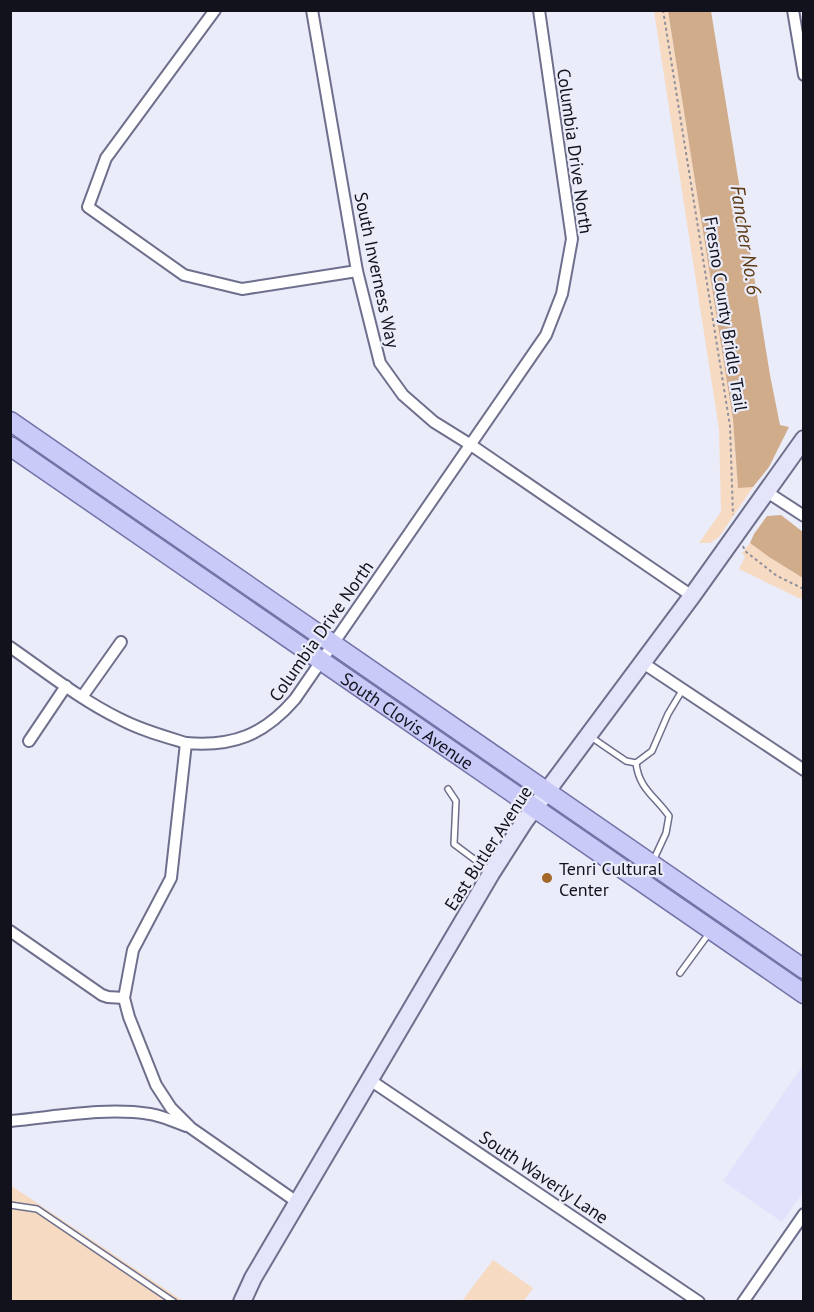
<svg xmlns="http://www.w3.org/2000/svg" width="814" height="1312" viewBox="0 0 814 1312" font-family="'PT Sans',sans-serif">
<style>
.built{fill:#e1e2fb}
.green{fill:#f6dac1}
.water{fill:#d0ac8b}
.lines{fill:none;stroke-linecap:round;stroke-linejoin:round}
.lane-casing{stroke:#6e6f8c;stroke-width:8}
.street-casing{stroke:#6e6f8c;stroke-width:14}
.secondary-casing{stroke:#6e6f8c;stroke-width:20}
.primary-casing{stroke:#7272a7;stroke-width:21}
.path{stroke:#90919d;stroke-width:2;stroke-dasharray:3 3;stroke-linecap:butt}
.lane{stroke:#fff;stroke-width:5}
.street{stroke:#fff;stroke-width:10}
.secondary{stroke:#e4e4fb;stroke-width:16}
.primary{stroke:#c9caf7;stroke-width:18}
.poi-dot{fill:#a36729;stroke:#ebecf9;stroke-width:2}
.labels{text-anchor:middle;dominant-baseline:central;stroke-width:4.5;stroke-linejoin:round;paint-order:stroke}
.street-label{font-size:18px;fill:#12121d;stroke:#ebecf9}
.poi-label{font-size:18px;fill:#12121d;stroke:#ebecf9;text-anchor:start}
.water-label{font-size:20px;font-style:italic;fill:#5d3913;stroke:#ebecf9}
</style>
<rect width="100%" height="100%" fill="#ebecf9"/>
<polygon class="built" points="803,1065 803,1192 782,1222 723,1181"/>
<g class="green">
<polygon points="654,11 668,11 733,420 738,487 753,487 719,537 710,543 699,543 721,512 719,429"/>
<polygon points="750,543 769,557 803,578 803,600 739,569 745,557 742,553"/>
<polygon points="10,1185 28,1197 183,1301 11,1301"/>
<polygon points="493,1260 533,1288 524,1301 462,1301"/>
</g>
<g class="water">
<polygon points="668,11 711,11 770,375 780,425 789,427 769,467 753,487 738,488 733,420"/>
<polygon points="781,515 803,532 803,578 769,557 750,543 754,534 767,516"/>
</g>
<g class="lines">
<defs>
<g id="lane">
<polyline points="591,737 626,761 636,763 652,751 668,714 683,689"/>
<path d="M636 763C639 789 655 796 669 816L666 833 653 861"/>
<polyline points="448,789 456,801 454,844 490,871"/>
<polyline points="680,973 710,932"/>
<polyline points="10,1205 37,1209 174,1302"/>
</g>
<g id="street">
<polyline points="215,10 106,158 88,207 184,275 242,289 357,271"/>
<polyline points="312,10 357,271 380,363 403,395 434,422 471,445 692,596"/>
<polyline points="793,10 804,75"/>
<polyline points="767,492 804,516"/>
<path d="M10 647C46 672 81 700 120 719 141 730 163 736 186 743"/>
<polyline points="643,663 804,770"/>
<polyline points="82,697 121,642"/>
<polyline points="29,741 66,686"/>
<polyline points="10,931 102,995 108,997 124,998"/>
<polyline points="370,1080 699,1302"/>
<path d="M10 1121C56 1117 104 1107 150 1114 162 1116 174 1121 186 1126"/>
<path d="M297 1202 191 1128 171 1108 156 1085 129 1017 124 998 133 950 171 878 186 743C233 747 264 735 295 699L546 335 562 294 572 239 539 10"/>
<polyline points="743,1302 804,1214"/>
</g>
<polyline id="secondary" points="242,1302 253,1278 492,872 524,822 692,596 804,439"/>
<g id="primary">
<polyline points="10,421 804,969"/>
<path id="s1" d="M10 446 804 994"/>
</g>
</defs>
<use href="#lane" class="lane-casing"/>
<use href="#street" class="street-casing"/>
<use href="#secondary" class="secondary-casing"/>
<use href="#primary" class="primary-casing"/>
<g class="path">
<polyline points="663,10 730,426 733,515"/>
<polyline points="743,546 745,551 777,576 804,589"/>
</g>
<use href="#lane" class="lane"/>
<use href="#street" class="street"/>
<use href="#secondary" class="secondary"/>
<use href="#primary" class="primary"/>
</g>
<circle class="poi-dot" cx="547" cy="878" r="6"/>
<g class="labels">
<g class="street-label">
<text transform="translate(575 151) rotate(82)">Columbia Drive North</text>
<text transform="translate(377 270) rotate(78)">South Inverness Way</text>
<text transform="translate(726 314) rotate(81)">Fresno County Bridle Trail</text>
<text transform="translate(321 631) rotate(-55)">Columbia Drive North</text>
<text stroke="none"><textPath href="#s1" startOffset="483">South Clovis Avenue</textPath></text>
<text transform="translate(488 848) rotate(-57)">East Butler Avenue</text>
<text transform="translate(544 1177) rotate(34)">South Waverly Lane</text>
</g>
<g class="poi-label">
<text x="559" y="868">Tenri Cultural<tspan x="559" dy="21">Center</tspan></text>
</g>
<g class="water-label">
<text transform="translate(746 240) rotate(81)">Fancher No. 6</text>
</g>
</g>
<rect width="814" height="1312" fill="none" stroke="#12121d" stroke-width="24"/>
</svg>
